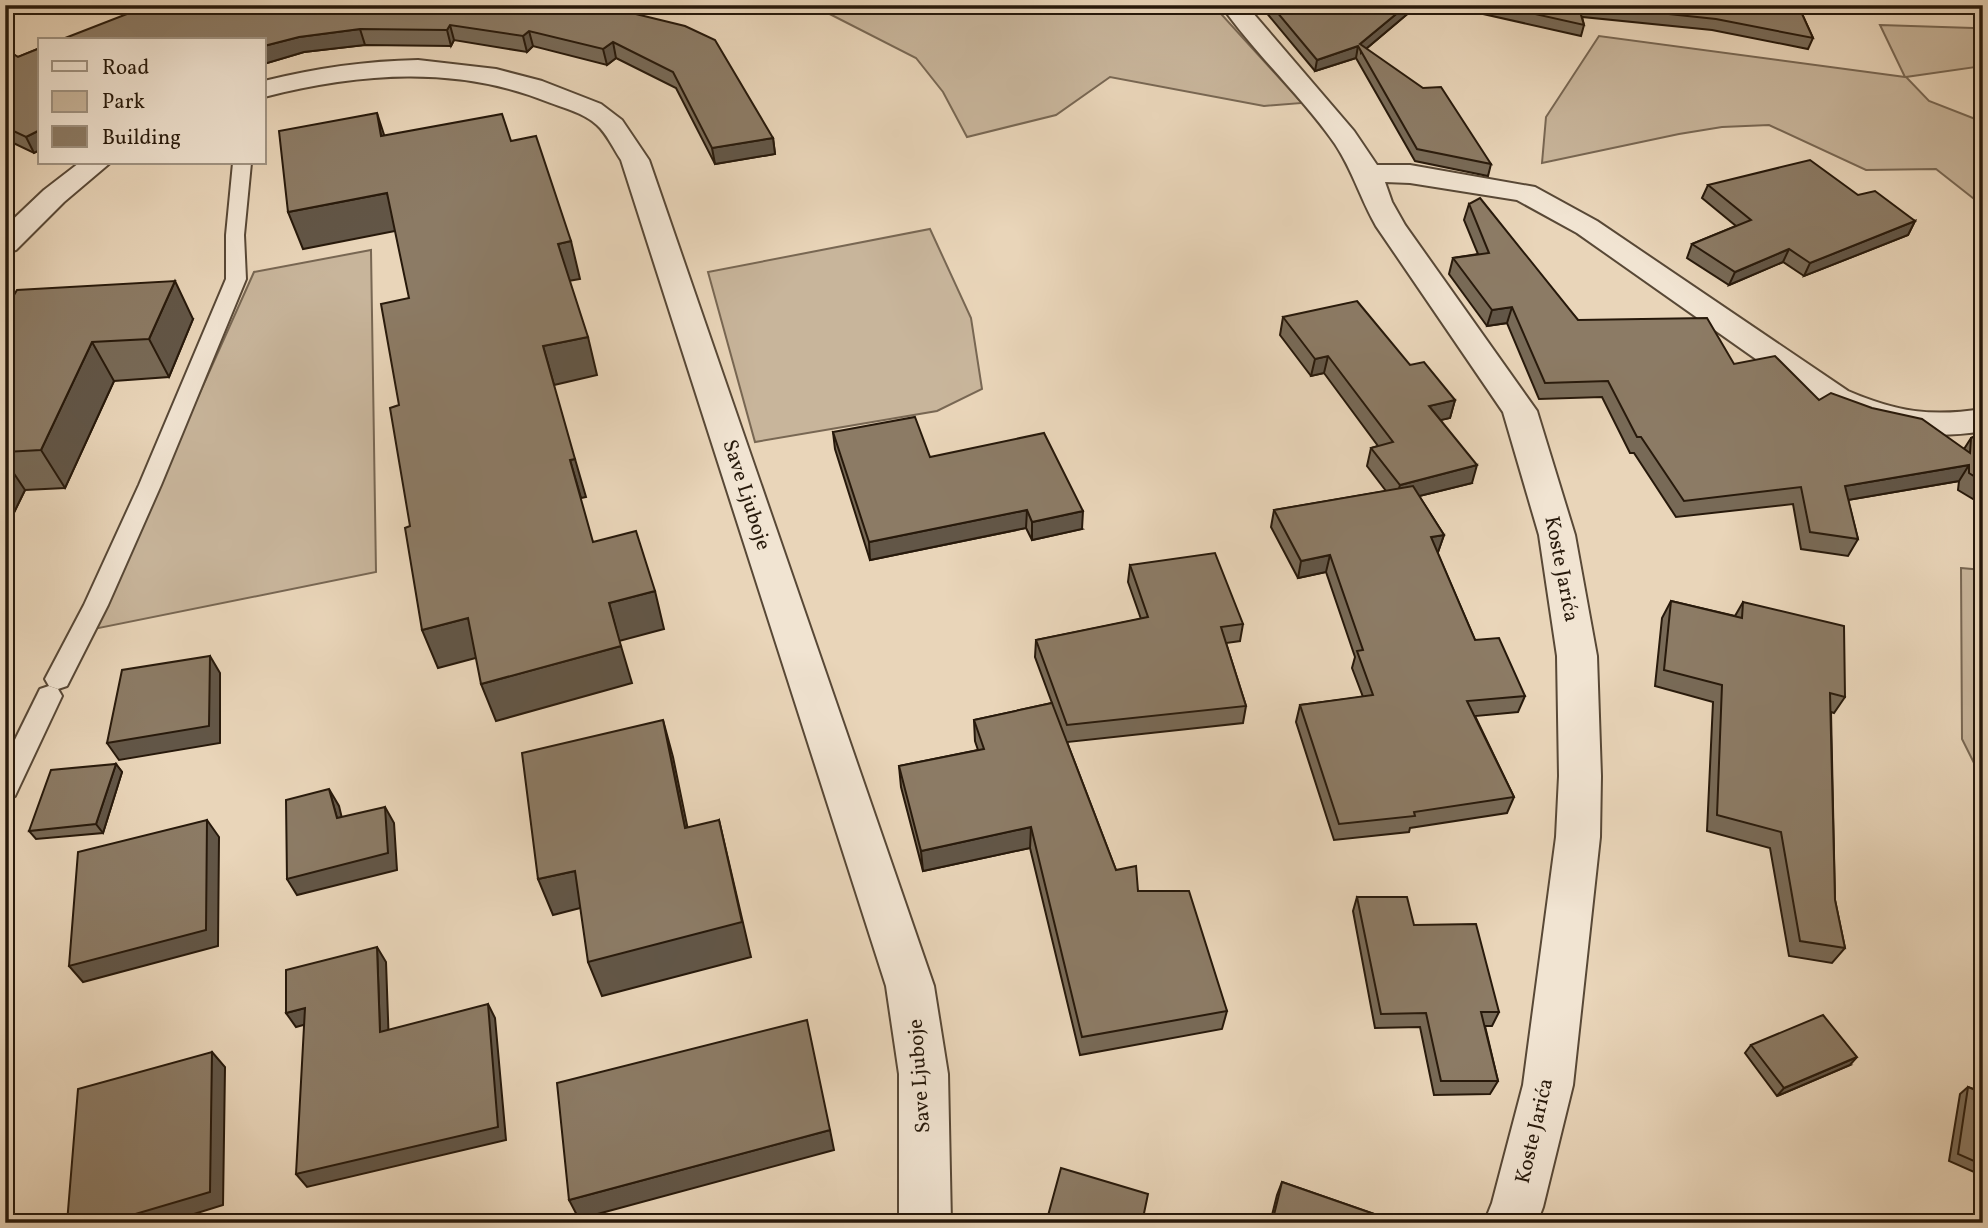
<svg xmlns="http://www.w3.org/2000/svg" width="1988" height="1228" viewBox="0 0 1988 1228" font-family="Vollkorn,serif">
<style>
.green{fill:#c8b59b;stroke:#786753;stroke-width:2}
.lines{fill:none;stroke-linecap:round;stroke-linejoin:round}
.service-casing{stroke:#584836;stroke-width:4}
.minor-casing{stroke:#584836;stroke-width:4}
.service{fill:#f1e4d2;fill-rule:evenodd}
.minor{fill:#f1e4d2;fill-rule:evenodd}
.wall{fill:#786a57;stroke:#27190b;stroke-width:2}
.shaded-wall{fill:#625647;stroke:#27190b;stroke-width:2}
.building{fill:#8c7b65;stroke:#27190b;stroke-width:2}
.labels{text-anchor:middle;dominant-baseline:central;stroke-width:7;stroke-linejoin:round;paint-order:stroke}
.street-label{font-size:21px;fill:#27190b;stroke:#f1e4d2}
</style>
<rect width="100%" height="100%" fill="#e9d5b9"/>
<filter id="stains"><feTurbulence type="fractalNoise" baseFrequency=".00286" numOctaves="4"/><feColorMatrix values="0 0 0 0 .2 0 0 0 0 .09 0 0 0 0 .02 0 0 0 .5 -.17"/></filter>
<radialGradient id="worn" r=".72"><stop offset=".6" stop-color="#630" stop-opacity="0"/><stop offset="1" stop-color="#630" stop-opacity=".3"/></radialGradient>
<g class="green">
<polygon points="812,5 1213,5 1302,103 1264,106 1110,77 1056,115 967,137 943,92 916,58"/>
<polygon points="1880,25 1973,28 1983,35 1983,66 1906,77 1929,101 1983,122 1983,206 1936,169 1866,170 1769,125 1722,127 1679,134 1542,163 1546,117 1599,36 1905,77"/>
<polygon points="930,229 971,318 982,389 937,411 755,442 708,272"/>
<polygon points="371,250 376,572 94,629 254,272"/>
<polygon points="1961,568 1983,570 1983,781 1962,739"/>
</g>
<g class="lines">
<defs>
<g id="service">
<polygon points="233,163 251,163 244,235 246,279 161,485 108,605 67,686 58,689 49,686 45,679 84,605 139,485 226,279 226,235"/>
<polygon points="49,686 58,689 62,696 15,796 5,799 5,760 40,689"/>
</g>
<g id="minor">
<path d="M1221 5H1246L1354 131 1377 165H1410L1535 187 1597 221 1848 391C1897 412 1930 417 1983 409V431C1923 441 1879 431 1824 407L1577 233 1517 200 1410 183 1385 182 1392 202 1405 225 1537 411 1575 535 1597 656 1601 776 1600 837 1573 1085 1543 1207 1537 1223H1484L1492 1203 1523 1085 1556 837 1559 776 1557 656 1539 535 1503 412 1376 226C1360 198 1353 171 1335 144 1301 95 1255 54 1221 5Z"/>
<path d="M418 60 496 69 542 81 601 104 622 120 649 160 934 986 948 1074 951 1223H899V1074L886 986 621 160C613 148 607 134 597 125 584 113 564 108 548 102 456 65 359 73 264 97V81C316 68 365 61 418 60Z"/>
<polygon points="79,163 110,163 64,202 16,250 5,253 5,227 44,190"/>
</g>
</defs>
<use href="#service" class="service-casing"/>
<use href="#minor" class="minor-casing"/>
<use href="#service" class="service"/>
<use href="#minor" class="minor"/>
</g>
<g class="wall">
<polygon points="599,5 773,138 775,154 715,164 676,88 616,58 607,65 533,46 527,52 454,40 451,46 365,45 304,52 264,64 264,40 60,40"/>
<polygon points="1260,5 1418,5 1366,49 1491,164 1488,176 1415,161 1356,58 1315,71"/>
<polygon points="1443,5 1798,5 1813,38 1808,49 1712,30 1582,17 1584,25 1581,36"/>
<polygon points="40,48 40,150 34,153 5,139 5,49 18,57"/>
<polygon points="1708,185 1858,195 1915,221 1908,235 1804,276 1783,262 1729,285 1687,258 1692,244 1736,226 1702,198"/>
<polygon points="1469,204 1578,320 1734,364 1819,400 1964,449 1971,438 1983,433 1983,505 1958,490 1959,481 1848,500 1858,539 1848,556 1801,549 1793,504 1676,517 1634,453 1630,453 1602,397 1539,399 1507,323 1487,326 1449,274 1453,258 1478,254 1464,220"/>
<polygon points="5,310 193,319 169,377 114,381 65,488 25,490 5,531"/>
<polygon points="1283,317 1410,365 1455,400 1450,418 1440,420 1472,483 1419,496 1444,535 1438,552 1437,552 1475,640 1525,696 1518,712 1475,716 1514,797 1507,813 1410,828 1409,832 1334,840 1296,722 1300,705 1363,697 1352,668 1355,657 1326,572 1298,578 1271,527 1274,510 1386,491 1367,466 1371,448 1378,446 1324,373 1311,376 1280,335"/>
<polygon points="833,432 930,457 1082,529 1032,540 1026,528 870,560 835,449"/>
<polygon points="1130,565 1243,624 1240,641 1226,643 1246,706 1243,723 1067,742 1116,870 1138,891 1227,1011 1222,1029 1080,1055 1030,848 923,871 901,787 899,766 978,750 975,741 974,720 1052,703 1035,657 1036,640 1141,619 1128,582"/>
<polygon points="1671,601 1735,616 1743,602 1845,697 1834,713 1831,712 1835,900 1845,948 1832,963 1789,956 1770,848 1707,831 1713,702 1655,686 1662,618"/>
<polygon points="116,764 122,772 103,833 36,839 29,831"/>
<polygon points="1357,897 1414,925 1499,1012 1492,1026 1485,1026 1498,1081 1490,1094 1434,1095 1420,1027 1375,1028 1353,911"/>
<polygon points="1751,1045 1850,1065 1777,1096 1745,1053"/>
<polygon points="1968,1087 1983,1093 1983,1176 1949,1161 1960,1094"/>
<polygon points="1282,1182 1400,1223 1270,1223 1277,1195"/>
</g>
<g class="shaded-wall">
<polygon points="1407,5 1418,5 1361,53 1360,44"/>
<polygon points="450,25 454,40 451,46 447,30"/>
<polygon points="360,29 365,45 304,52 264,64 264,46 299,37"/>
<polygon points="529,31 533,46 527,52 523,36"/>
<polygon points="613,42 616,58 607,65 603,49"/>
<polygon points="1358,46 1356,58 1315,71 1317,60"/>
<polygon points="377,113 389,150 381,136"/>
<polygon points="40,130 40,150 34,153 26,137"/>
<polygon points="773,138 775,154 715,164 712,148"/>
<polygon points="387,193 400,230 303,249 288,212"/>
<polygon points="1915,221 1908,235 1804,276 1810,263"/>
<polygon points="571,241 580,279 568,281 558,244"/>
<polygon points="1789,249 1783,262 1729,285 1735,272"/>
<polygon points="175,281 193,319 169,377 149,339"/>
<polygon points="1512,307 1507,323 1487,326 1492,310"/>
<polygon points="588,337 597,375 554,385 543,346"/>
<polygon points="92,342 114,381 65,488 41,450"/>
<polygon points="1328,356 1324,373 1311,376 1315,359"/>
<polygon points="1455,400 1450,418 1424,424 1429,406"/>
<polygon points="575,459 586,497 581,498 570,460"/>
<polygon points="5,460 25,490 5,531"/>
<polygon points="1477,465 1472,483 1395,502 1400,485"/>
<polygon points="1969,465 1959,481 1836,502 1845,486"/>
<polygon points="1027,510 1026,528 870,560 869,542"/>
<polygon points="1083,511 1082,529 1032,540 1032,522"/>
<polygon points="1444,535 1438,552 1426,554 1431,537"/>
<polygon points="1330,555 1326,572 1298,578 1301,561"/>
<polygon points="655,591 664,629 619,641 609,603"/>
<polygon points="468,618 483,656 438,668 422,630"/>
<polygon points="621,646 632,683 496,721 481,684"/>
<polygon points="210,656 220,673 220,743 119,760 107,743"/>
<polygon points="663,720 673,757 695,864 685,828"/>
<polygon points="116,764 122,772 103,833 96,824"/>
<polygon points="329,789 339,806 346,835 337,818"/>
<polygon points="385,807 394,823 397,870 297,895 287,879"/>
<polygon points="207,820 219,837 218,946 83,982 69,966"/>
<polygon points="719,820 751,957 602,996 588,962"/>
<polygon points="1031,827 1030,848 923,871 921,851"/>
<polygon points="575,871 588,906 553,915 538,879"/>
<polygon points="377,947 386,962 389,1046 380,1032"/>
<polygon points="488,1004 495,1018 506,1140 307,1187 296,1174"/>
<polygon points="305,1008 314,1022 296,1027 286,1013"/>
<polygon points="212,1052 225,1067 223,1205 165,1223 105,1223"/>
<polygon points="1857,1057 1850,1065 1777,1096 1784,1088"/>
<polygon points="830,1130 834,1150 579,1219 569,1200"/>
</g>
<g class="building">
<polygon points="150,5 599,5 685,26 715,40 773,138 712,148 673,72 613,42 603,49 529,31 523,36 450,25 447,30 360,29 299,37 264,46 264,40 60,40"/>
<polygon points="1271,5 1407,5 1360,44 1423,88 1441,87 1491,164 1417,149 1358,46 1317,60"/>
<polygon points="1495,5 1578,5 1584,25"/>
<polygon points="1583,5 1798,5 1813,38 1716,19"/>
<polygon points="40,48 40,130 26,137 5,127 5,49 18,57"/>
<polygon points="377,113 381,136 502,114 511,141 536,136 571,241 558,244 588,337 543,346 575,459 570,460 593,542 636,531 655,591 609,603 621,646 481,684 468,618 422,630 405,528 410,526 390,408 399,405 381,304 409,298 387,193 288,212 279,131"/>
<polygon points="1810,160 1858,195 1875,191 1915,221 1810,263 1789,249 1735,272 1692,244 1751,220 1708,185"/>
<polygon points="1480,198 1578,320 1707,318 1734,364 1775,356 1819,400 1831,393 1872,408 1922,419 1970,453 1971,438 1983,433 1983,482 1969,473 1969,465 1845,486 1858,539 1810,532 1801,487 1684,501 1641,437 1637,437 1608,381 1545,383 1512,307 1492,310 1453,258 1489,253 1469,204"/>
<polygon points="175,281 149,339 92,342 41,450 5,452 5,310 17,290"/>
<polygon points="1357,301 1410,365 1424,362 1455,400 1429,406 1477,465 1400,485 1371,448 1393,442 1328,356 1315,359 1283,317"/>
<polygon points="915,417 930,457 1044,433 1083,511 1032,522 1027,510 869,542 833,432"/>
<polygon points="1413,486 1444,535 1431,537 1475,640 1499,638 1525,696 1467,701 1514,797 1414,812 1415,816 1339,824 1300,705 1373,695 1357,651 1363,650 1330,555 1301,561 1274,510"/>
<polygon points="1215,553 1243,624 1221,627 1246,706 1067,725 1036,640 1148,617 1130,565"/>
<polygon points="1671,601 1742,618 1743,602 1844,626 1845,697 1830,693 1835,900 1845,948 1800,941 1781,832 1717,815 1722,685 1664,670"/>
<polygon points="210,656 209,726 107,743 122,670"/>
<polygon points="1052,703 1116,870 1136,866 1138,891 1189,891 1227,1011 1082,1037 1031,827 921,851 899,766 984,749 974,720"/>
<polygon points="663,720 685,828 719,820 742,922 588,962 575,871 538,879 522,753"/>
<polygon points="116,764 96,824 29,831 51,770"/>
<polygon points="329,789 337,818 385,807 388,853 287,879 286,800"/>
<polygon points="207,820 206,930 69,966 78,852"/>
<polygon points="1357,897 1407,897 1414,925 1476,924 1499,1012 1481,1012 1498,1081 1441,1081 1426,1013 1381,1014"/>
<polygon points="377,947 380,1032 488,1004 498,1127 296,1174 305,1008 286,1013 286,970"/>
<polygon points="1823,1015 1857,1057 1784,1088 1751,1045"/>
<polygon points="807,1020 830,1130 569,1200 557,1083"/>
<polygon points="212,1052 210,1192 105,1223 67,1223 78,1089"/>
<polygon points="1968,1087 1983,1093 1983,1165 1958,1154"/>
<polygon points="1061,1168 1148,1194 1142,1223 1046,1223"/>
<polygon points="1282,1182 1400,1223 1272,1223"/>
</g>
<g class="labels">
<g class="street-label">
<text transform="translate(746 495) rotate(72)">Save Ljuboje</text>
<text transform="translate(1561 569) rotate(79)">Koste Jarića</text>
<text transform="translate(920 1076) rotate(-94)">Save Ljuboje</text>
<text transform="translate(1535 1131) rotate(-77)">Koste Jarića</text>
</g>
</g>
<rect width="1988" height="1228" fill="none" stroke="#e9d5b9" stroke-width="28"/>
<rect x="7" y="7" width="1974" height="1214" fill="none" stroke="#27190b" stroke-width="3.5"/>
<rect x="14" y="14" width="1960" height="1200" fill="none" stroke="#27190b" stroke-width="2"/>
<rect x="38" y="38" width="228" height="126" fill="#f1e4d2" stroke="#a09382" stroke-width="2"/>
<rect x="52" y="61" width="35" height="10" fill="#f1e4d2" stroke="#a09382" stroke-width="2"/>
<text x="102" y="74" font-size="21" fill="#27190b">Road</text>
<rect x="52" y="91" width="35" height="21" fill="#c8b59b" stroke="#a09382" stroke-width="2"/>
<text x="102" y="108" font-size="21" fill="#27190b">Park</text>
<rect x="52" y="126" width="35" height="21" fill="#8c7b65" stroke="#a09382" stroke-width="2"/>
<text x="102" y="144" font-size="21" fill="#27190b">Building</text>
<rect width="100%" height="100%" filter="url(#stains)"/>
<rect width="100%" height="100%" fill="url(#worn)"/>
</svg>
